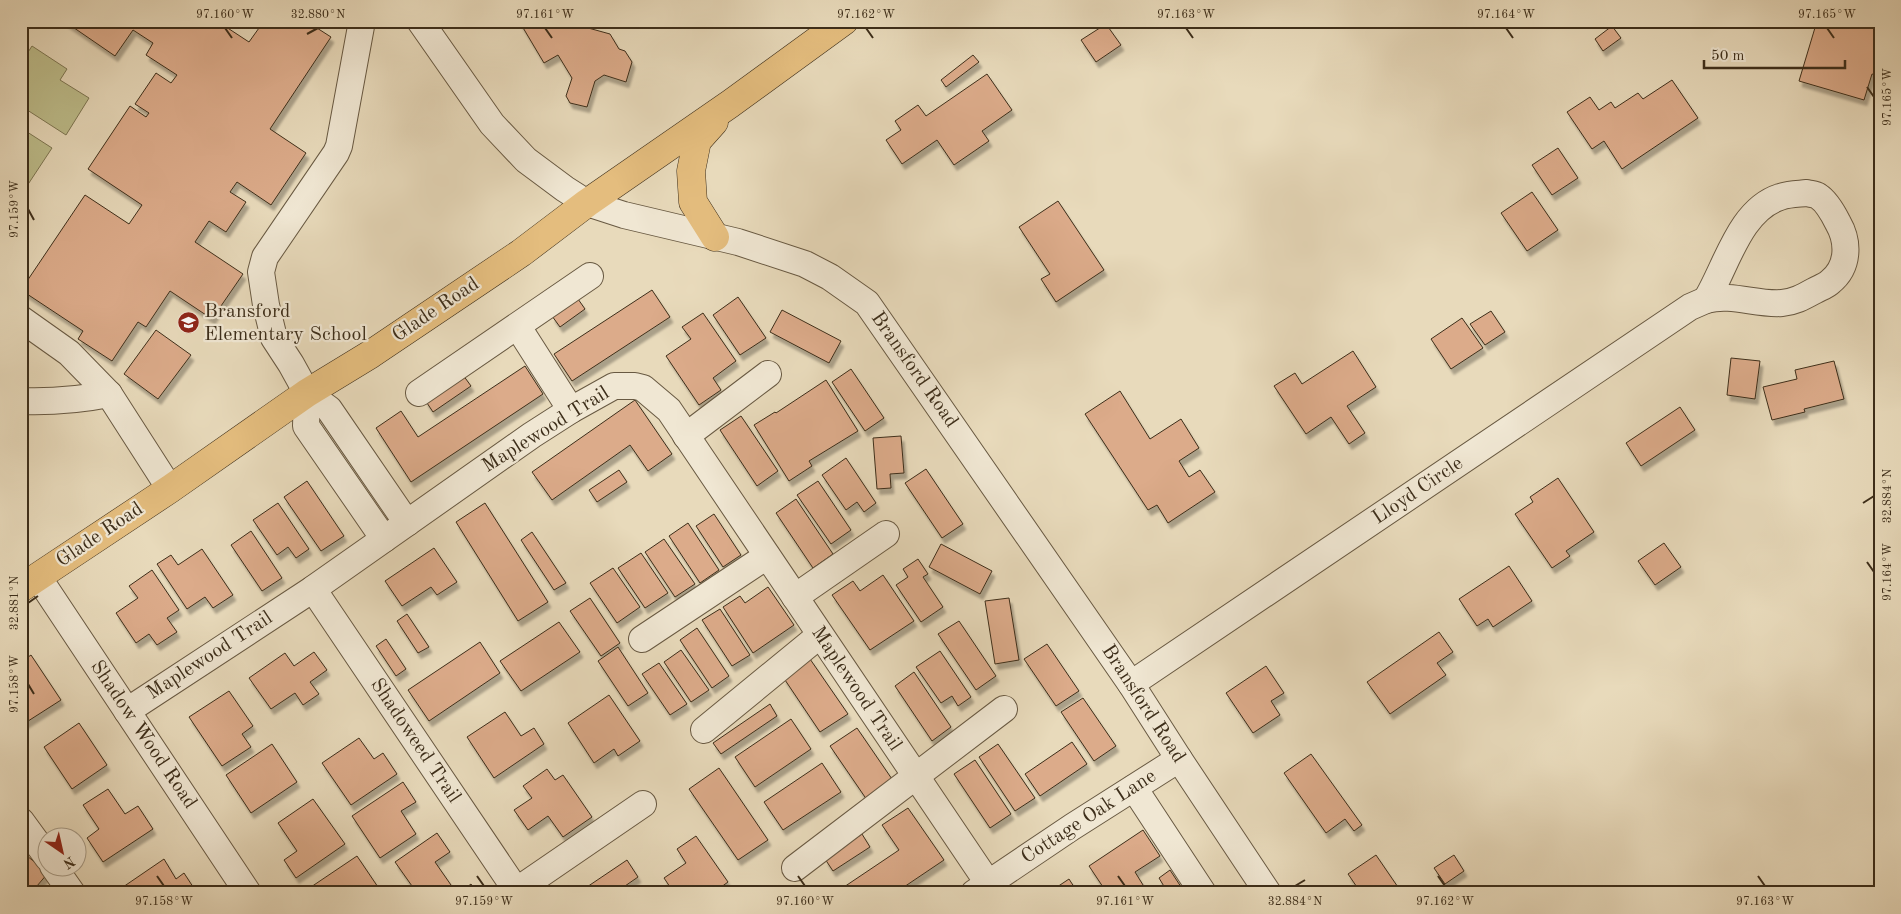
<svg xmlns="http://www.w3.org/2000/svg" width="1901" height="914" viewBox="0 0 1901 914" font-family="'Old Standard TT',serif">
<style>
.green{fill:#bdbd8b;stroke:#7d7652}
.building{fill:#dcab8a;stroke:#3d2e1a;filter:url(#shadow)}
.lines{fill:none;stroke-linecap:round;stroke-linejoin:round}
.minor-casing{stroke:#685942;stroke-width:28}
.major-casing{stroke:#3d2e1a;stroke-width:29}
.minor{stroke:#f0e7d3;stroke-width:26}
.major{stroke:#e4bd7e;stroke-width:28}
.ticks{fill:none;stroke:#3d2e1a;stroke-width:2}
.labels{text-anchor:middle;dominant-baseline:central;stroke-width:4.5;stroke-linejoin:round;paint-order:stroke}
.street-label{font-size:20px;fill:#3d2e1a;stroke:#f0e7d3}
.poi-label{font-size:20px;fill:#3d2e1a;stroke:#f0e7d3;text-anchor:start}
.neatline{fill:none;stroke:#3d2e1a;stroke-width:2}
.ticks-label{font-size:12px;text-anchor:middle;fill:#3d2e1a}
</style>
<defs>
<filter id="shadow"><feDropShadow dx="3" dy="5.5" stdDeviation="1" flood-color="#0004"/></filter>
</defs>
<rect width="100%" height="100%" fill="#e8dabb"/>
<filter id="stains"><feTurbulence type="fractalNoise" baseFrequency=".004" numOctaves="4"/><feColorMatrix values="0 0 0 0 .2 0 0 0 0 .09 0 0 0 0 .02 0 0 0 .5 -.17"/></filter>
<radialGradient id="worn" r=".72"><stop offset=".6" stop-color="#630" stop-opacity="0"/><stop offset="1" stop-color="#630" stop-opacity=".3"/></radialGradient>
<g class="green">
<polygon points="32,46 67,69 60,80 89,98 66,135 21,106 21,63"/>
<polygon points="21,128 52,148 21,195"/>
</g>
<g class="building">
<polygon points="64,21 217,21 249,42 264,21 306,21 331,37 270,129 306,153 271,205 237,182 230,192 246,202 226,232 209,221 195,242 243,274 212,319 170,291 146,327 138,322 112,361 78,339 83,331 21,290 85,195 129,224 142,205 88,169 130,106 146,117 149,113 135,104 156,73 171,83 177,75 146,55 153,43 133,30 115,56"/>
<polygon points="519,21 578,21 581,26 610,34 619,49 625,51 632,62 626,82 604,75 595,81 587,107 570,103 566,96 572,78 558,55 544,63"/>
<polygon points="1817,21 1839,21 1861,27 1863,21 1880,21 1880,76 1872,74 1864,100 1799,81"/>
<polygon points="1106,24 1121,45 1096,62 1081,40"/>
<polygon points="1612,26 1621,38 1603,51 1595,39"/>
<polygon points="973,55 979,62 946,87 941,80"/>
<polygon points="987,74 1012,110 982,131 989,141 954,165 937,140 902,164 886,140 901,130 895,121 918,105 926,116"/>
<polygon points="1672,80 1698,118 1622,169 1604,141 1592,149 1567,112 1590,97 1599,110 1611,102 1615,108 1638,93 1643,99"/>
<polygon points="1558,148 1578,178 1552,195 1532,165"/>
<polygon points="1532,192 1558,230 1527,251 1501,213"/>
<polygon points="1058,201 1104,270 1056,302 1041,279 1050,274 1019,227"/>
<polygon points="652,290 670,317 572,381 554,354"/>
<polygon points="738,297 766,338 740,355 713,315"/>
<polygon points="578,299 585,309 560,327 552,316"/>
<polygon points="782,310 841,341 829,363 770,332"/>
<polygon points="1491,311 1505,332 1485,345 1470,324"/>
<polygon points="703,313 736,361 713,378 721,390 699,405 666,356 691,339 682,327"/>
<polygon points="1462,318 1483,348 1451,369 1431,339"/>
<polygon points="156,330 191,355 158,399 124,374"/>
<polygon points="1353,351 1376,387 1347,406 1365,433 1349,444 1331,417 1306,434 1274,386 1295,373 1302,384"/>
<polygon points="1731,358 1760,361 1755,399 1727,395"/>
<polygon points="1834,361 1844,399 1804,409 1805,412 1772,420 1763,387 1797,379 1795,370"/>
<polygon points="525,366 543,394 411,482 376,428 401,411 418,437"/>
<polygon points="851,369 884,418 865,431 832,382"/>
<polygon points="463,375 471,386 433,412 425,400"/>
<polygon points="826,380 858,431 809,461 812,466 789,481 754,425 775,412 776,413"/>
<polygon points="1120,391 1150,439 1181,419 1199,448 1179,461 1189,477 1200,470 1215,492 1168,523 1157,505 1148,510 1085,414"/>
<polygon points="635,400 672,454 648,471 630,445 552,500 532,472"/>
<polygon points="1680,407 1695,430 1641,466 1626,443"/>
<polygon points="741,416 778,471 757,486 720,430"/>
<polygon points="901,436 904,473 890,474 891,488 877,489 873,438"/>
<polygon points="846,458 876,503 864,512 857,502 846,510 822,475"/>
<polygon points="926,469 963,524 942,538 905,483"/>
<polygon points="619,470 627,482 597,502 589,490"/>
<polygon points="1558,478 1594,532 1566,551 1570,556 1552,568 1515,514 1533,502 1530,497"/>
<polygon points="307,481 344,536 321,551 284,497"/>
<polygon points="818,481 851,530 831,544 797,495"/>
<polygon points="796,499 833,554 813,568 776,513"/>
<polygon points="278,503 309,549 296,558 288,547 277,555 253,520"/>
<polygon points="485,503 548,602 518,621 456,522"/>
<polygon points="714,514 741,555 723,567 696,526"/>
<polygon points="688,523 719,570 700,583 669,536"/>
<polygon points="251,531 282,578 262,591 231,545"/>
<polygon points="532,532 566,583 554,590 521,540"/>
<polygon points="664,539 695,584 675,597 645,552"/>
<polygon points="1664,543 1681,567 1655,585 1638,561"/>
<polygon points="941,544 992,571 980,594 929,567"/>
<polygon points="434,548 457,582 437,595 431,587 402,606 385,581"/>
<polygon points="202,549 233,595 213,608 205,597 187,609 157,564 171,555 178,565"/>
<polygon points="641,553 668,593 645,608 618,568"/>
<polygon points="918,559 928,574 923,577 943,607 921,622 896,585 908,577 903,569"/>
<polygon points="1509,566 1532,601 1493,627 1488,619 1477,626 1459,599"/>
<polygon points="613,568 640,607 617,623 590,583"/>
<polygon points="152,570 179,610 167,618 177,632 157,645 149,634 136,643 116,613 138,598 129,586"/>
<polygon points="883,575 914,621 870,650 832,595 853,581 860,591"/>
<polygon points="768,587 794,625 753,653 723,607 740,596 745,603"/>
<polygon points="590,598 620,643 601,656 570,611"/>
<polygon points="1009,598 1019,660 995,664 985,601"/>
<polygon points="720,609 750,655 732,666 702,620"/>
<polygon points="407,614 429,647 418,653 397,621"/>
<polygon points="959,621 996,676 976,690 938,634"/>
<polygon points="559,622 580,652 521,691 500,661"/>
<polygon points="697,628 729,676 712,688 680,640"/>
<polygon points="1439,632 1453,652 1437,663 1446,675 1390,714 1367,682"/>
<polygon points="386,639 406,669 396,676 376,646"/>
<polygon points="480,642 500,673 429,721 408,690"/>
<polygon points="1047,644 1079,691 1056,706 1024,659"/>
<polygon points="618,647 648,693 628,706 598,661"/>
<polygon points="681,650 709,690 691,702 664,662"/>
<polygon points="940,651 971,697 958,706 952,696 941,703 916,667"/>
<polygon points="314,652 327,670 310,682 319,694 303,705 295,693 271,709 249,678 285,653 294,666"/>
<polygon points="31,655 61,700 25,723 21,717 21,662"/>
<polygon points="810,659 848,714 820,732 783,677"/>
<polygon points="659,663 687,704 670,715 642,674"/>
<polygon points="1266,666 1284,693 1271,701 1280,715 1253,733 1226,693"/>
<polygon points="914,672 951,727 932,741 895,686"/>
<polygon points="229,691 253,726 242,734 251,747 222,766 189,717"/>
<polygon points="609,695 640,741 618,756 614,749 594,763 568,723"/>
<polygon points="1083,698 1116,746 1094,761 1061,712"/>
<polygon points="770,704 777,716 721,754 713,743"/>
<polygon points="505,712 521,736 534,728 544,744 494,778 467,737"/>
<polygon points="791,719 811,749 755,787 735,757"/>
<polygon points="79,723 107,765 72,789 44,747"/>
<polygon points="857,728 894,782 867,800 830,746"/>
<polygon points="359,738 374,759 383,753 397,774 351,805 322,763"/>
<polygon points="1072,742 1087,764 1040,796 1025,774"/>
<polygon points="272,744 297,782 251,813 226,775"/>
<polygon points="998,744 1035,798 1015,811 979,757"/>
<polygon points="1311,754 1362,825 1354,831 1345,819 1326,833 1284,773"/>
<polygon points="975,760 1011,814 990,828 954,774"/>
<polygon points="822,763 841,792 783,830 764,802"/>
<polygon points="719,768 768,840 738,860 689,789"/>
<polygon points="547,769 555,780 563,775 592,817 563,837 548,816 528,830 514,810 532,798 523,786"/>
<polygon points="403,782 416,802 401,811 416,834 380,858 352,816"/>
<polygon points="108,789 125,814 138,806 153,829 103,862 87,838 99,829 83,805"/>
<polygon points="313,799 345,844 296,878 284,860 297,851 278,823"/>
<polygon points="908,808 944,860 895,893 835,893 899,850 882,825"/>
<polygon points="1143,830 1160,856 1135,872 1148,893 1107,893 1089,866"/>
<polygon points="437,833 450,852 435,862 451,885 439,893 402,893 412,886 395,862"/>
<polygon points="862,834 870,847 833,871 825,859"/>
<polygon points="696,836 728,882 713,893 674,893 664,878 686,863 677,849"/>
<polygon points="21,851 48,873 31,893 21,893"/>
<polygon points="1376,855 1402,893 1361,893 1348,874"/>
<polygon points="1454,855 1464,871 1445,884 1434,868"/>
<polygon points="357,856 382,893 306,893 305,891"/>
<polygon points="164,859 176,879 184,873 197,893 127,893 123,887"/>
<polygon points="627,860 638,877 625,886 630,893 578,893"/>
<polygon points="1170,870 1185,893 1168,893 1159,878"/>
<polygon points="1069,879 1078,893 1048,893"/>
<polygon points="471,884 477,893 459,893"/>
</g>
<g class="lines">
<defs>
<g id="minor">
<polyline points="362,21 339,146 336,153 265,257 261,272 266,305 274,338 291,364 307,393 329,409 407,523"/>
<polyline points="420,21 492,124 526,160 565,189 587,203 624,215 738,242 805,264 830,277 867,303 1131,684 1179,759 1268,893"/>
<path d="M1807 193C1810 194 1815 194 1818 196 1826 201 1834 215 1838 223 1849 242 1849 267 1830 282 1826 286 1819 288 1814 291 1803 297 1794 302 1782 303 1756 305 1732 293 1706 300 1726 268 1739 210 1780 197 1788 194 1798 194 1807 193Z"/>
<polyline points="21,319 69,353 109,394 170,489"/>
<polyline points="518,327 571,410"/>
<polyline points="307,393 306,426 384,539"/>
<polyline points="419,393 590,276"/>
<path d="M21 401C51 402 79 400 109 394"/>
<polyline points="686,436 768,374"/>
<polyline points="38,577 248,893"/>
<polyline points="313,589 518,893"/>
<polyline points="795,597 886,534"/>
<polyline points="642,639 767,556"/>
<polyline points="1131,684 1690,307 1706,300"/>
<polyline points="127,711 313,589 532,435 571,410 614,386 635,386 643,388 669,410 988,883"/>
<polyline points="704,730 820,635"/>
<polyline points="1134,788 1203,893"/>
<polyline points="21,821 48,858"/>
<polyline points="53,866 72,893"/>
<polyline points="795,868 1004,709"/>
<polyline points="516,891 643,804"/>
<polyline points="974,893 1072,827 1179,759"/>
</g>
<g id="major">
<polyline points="714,122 697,141 691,171 693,202 715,237"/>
<polyline points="21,588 170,489 307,393 371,354 521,253 587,203 730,104 844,21"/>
</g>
</defs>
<use href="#minor" class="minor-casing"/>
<use href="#major" class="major-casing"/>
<use href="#minor" class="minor"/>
<use href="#major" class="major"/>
</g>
<path class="ticks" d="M225 28 232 38M545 28 552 38M866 28 873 38M1186 28 1193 38M1506 28 1513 38M1827 28 1834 38M307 34 318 28M1867 87 1874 97M28 209 34 220M1863 503 1874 496M1867 562 1874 572M28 603 38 596M28 684 34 694M157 876 164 886M477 876 484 886M798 876 805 886M1118 876 1125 886M1438 876 1445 886M1758 876 1765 886M1295 886 1305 880"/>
<defs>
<symbol id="school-disc" viewBox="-11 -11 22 22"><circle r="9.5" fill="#8f2418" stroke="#f0e7d3"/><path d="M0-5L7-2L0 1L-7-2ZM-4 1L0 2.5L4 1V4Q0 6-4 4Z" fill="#fff"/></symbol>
</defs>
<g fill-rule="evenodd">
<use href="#school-disc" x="176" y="310" width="25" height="25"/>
</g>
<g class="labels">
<g class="street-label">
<text transform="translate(436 310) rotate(-34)">Glade Road</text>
<text transform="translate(914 370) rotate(55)">Bransford Road</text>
<text transform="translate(546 430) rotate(-32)">Maplewood Trail</text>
<text transform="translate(1418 491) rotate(-34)">Lloyd Circle</text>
<text transform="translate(100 535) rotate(-34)">Glade Road</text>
<text transform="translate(210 656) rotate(-33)">Maplewood Trail</text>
<text transform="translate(856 689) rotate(56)">Maplewood Trail</text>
<text transform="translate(1143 704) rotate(57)">Bransford Road</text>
<text transform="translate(143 735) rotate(56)">Shadow Wood Road</text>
<text transform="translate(415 741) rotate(56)">Shadoweed Trail</text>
<text transform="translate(1089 817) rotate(-33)">Cottage Oak Lane</text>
</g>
<g class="poi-label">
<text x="204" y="312">Bransford<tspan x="204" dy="23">Elementary School</tspan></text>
</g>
</g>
<rect width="1901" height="914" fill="none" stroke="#e8dabb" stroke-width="55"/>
<g transform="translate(62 852) rotate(146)"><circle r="24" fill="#f0e7d3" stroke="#a89d89"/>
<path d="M0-4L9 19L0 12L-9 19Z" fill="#8f2418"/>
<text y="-8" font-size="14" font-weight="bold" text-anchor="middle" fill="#3d2e1a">N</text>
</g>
<path d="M1704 60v8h141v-8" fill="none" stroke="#3d2e1a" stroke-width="2.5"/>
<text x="1711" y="60" font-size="15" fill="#3d2e1a" stroke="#f0e7d3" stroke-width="4" paint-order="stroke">50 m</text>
<rect x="28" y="28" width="1846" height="858" class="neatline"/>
<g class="ticks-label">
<text x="225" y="18">97.160°W</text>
<text x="318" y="18">32.880°N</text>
<text x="545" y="18">97.161°W</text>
<text x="866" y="18">97.162°W</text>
<text x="1186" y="18">97.163°W</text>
<text x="1506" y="18">97.164°W</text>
<text x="1827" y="18">97.165°W</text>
<text transform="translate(1887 97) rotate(-90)" y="4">97.165°W</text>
<text transform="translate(14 209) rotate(-90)" y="4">97.159°W</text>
<text transform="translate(1887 496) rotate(-90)" y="4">32.884°N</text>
<text transform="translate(1887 572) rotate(-90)" y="4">97.164°W</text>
<text transform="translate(14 603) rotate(-90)" y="4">32.881°N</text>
<text transform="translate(14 684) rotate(-90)" y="4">97.158°W</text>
<text x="164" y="905">97.158°W</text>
<text x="484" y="905">97.159°W</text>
<text x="805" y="905">97.160°W</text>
<text x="1125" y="905">97.161°W</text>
<text x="1295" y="905">32.884°N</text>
<text x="1445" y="905">97.162°W</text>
<text x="1765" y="905">97.163°W</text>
</g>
<rect width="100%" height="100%" filter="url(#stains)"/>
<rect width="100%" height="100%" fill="url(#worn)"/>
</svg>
